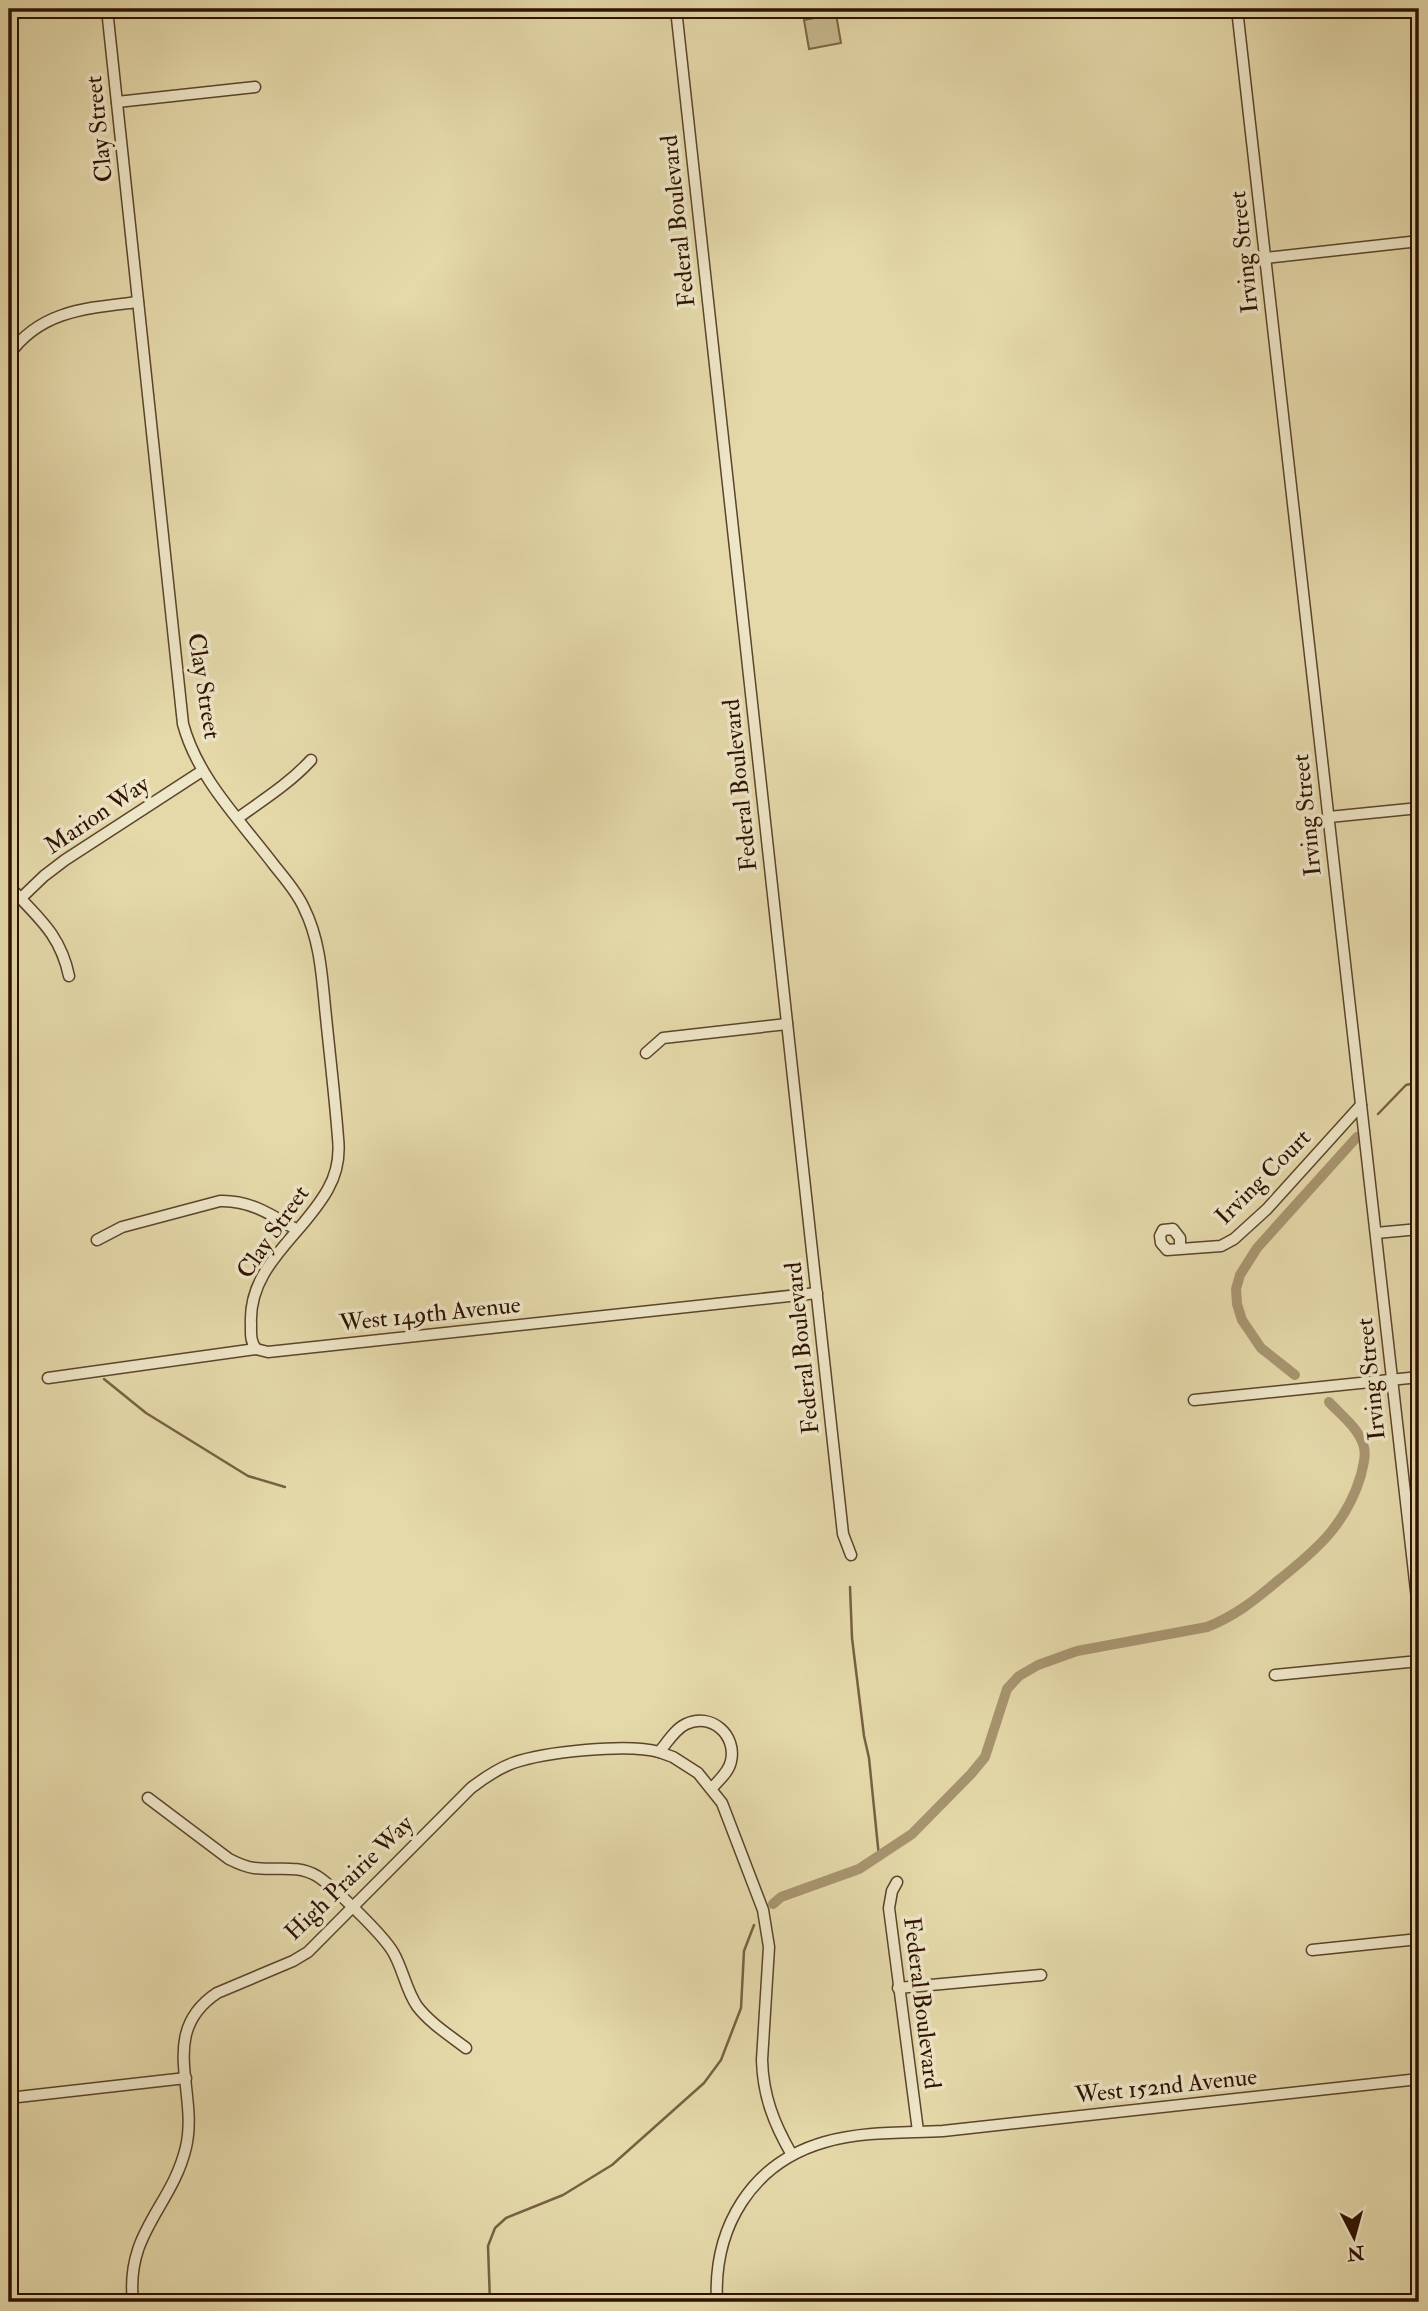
<svg xmlns="http://www.w3.org/2000/svg" width="1428" height="2311" viewBox="0 0 1428 2311" font-family="'IM FELL Double Pica',serif">
<style>
.green{fill:#c6b78d;stroke:#7a6446;stroke-width:2}
.lines{fill:none;stroke-linecap:round;stroke-linejoin:round}
.stream{stroke:#776143;stroke-width:2.5}
.canal{stroke:#a79570;stroke-width:10}
.street-casing{stroke:#5c442a;stroke-width:13}
.street{stroke:#eee6c8;stroke-width:10}
.labels{text-anchor:middle;dominant-baseline:central;stroke-width:7;stroke-linejoin:round;paint-order:stroke}
.street-label{font-size:24px;fill:#2f1200;stroke:#eee6c8}
</style>
<rect width="100%" height="100%" fill="#e5d9aa"/>
<filter id="stains"><feTurbulence type="fractalNoise" baseFrequency=".00286" numOctaves="4"/><feColorMatrix values="0 0 0 0 .2 0 0 0 0 .09 0 0 0 0 .02 0 0 0 .5 -.17"/></filter>
<radialGradient id="worn" r=".72"><stop offset=".6" stop-color="#630" stop-opacity="0"/><stop offset="1" stop-color="#630" stop-opacity=".3"/></radialGradient>
<polygon class="green" points="836,14 841,43 809,49 804,20"/>
<g class="lines">
<g class="stream">
<polyline points="1378,1114 1406,1085 1419,1082"/>
<polyline points="104,1379 146,1413 248,1476 285,1487"/>
<polyline points="850,1587 852,1638 864,1736 869,1758 879,1857"/>
<polyline points="490,2302 488,2246 495,2228 506,2218 563,2195 612,2165 704,2083 721,2060 741,2008 744,1951 754,1925"/>
</g>
<g class="canal">
<polyline points="1295,1375 1261,1348 1242,1320 1237,1304 1236,1289 1240,1275 1257,1248 1357,1137"/>
<path d="M773 1904 781 1897 859 1869 912 1834 971 1774 985 1757 1007 1689 1019 1676 1038 1665 1077 1651 1207 1627C1233 1617 1254 1601 1275 1583 1314 1552 1346 1526 1361 1475 1363 1465 1367 1454 1363 1444 1358 1428 1340 1414 1329 1402"/>
</g>
<defs>
<g id="street">
<path d="M107 9 183 724C198 779 240 820 274 865 285 879 297 892 304 908 321 942 322 980 326 1017 330 1057 335 1098 338 1138 340 1156 337 1173 328 1189 303 1235 248 1266 251 1324 251 1333 250 1341 256 1349"/>
<polyline points="676,9 843,1534 851,1555"/>
<polyline points="1237,9 1419,1617"/>
<polyline points="117,102 255,87"/>
<polyline points="1265,258 1419,241"/>
<path d="M9 355C40 310 88 308 138 302"/>
<polyline points="1329,817 1419,808"/>
<path d="M238 818C263 800 290 783 311 760"/>
<path d="M9 886C37 917 60 933 69 976"/>
<polyline points="20,899 44,876 65,860 202,771"/>
<polyline points="646,1053 663,1038 787,1024"/>
<polyline points="1376,1233 1419,1229"/>
<path d="M97 1240 122 1227 220 1201C250 1200 272 1215 297 1230"/>
<polyline points="1180,1249 1180,1238 1173,1229 1163,1230 1160,1236 1161,1243 1167,1250 1221,1246 1234,1239 1267,1209 1361,1105"/>
<polyline points="48,1378 256,1349 268,1352 817,1293"/>
<polyline points="1194,1400 1419,1377"/>
<polyline points="1275,1675 1419,1661"/>
<path d="M659 1752 673 1757 698 1773 722 1803 763 1910 769 1947 762 2060C763 2096 774 2124 792 2155"/>
<path d="M148 1798 229 1859C237 1863 245 1867 254 1868 276 1871 296 1864 317 1876 334 1887 383 1935 393 1952 403 1969 406 1990 417 2006 430 2023 449 2035 466 2048"/>
<polyline points="897,1882 892,1891 889,1908 918,2131"/>
<polyline points="1312,1950 1419,1939"/>
<polyline points="898,1988 1041,1975"/>
<polyline points="9,2098 186,2078"/>
<path d="M133 2302C125 2232 172 2207 186 2147 199 2091 157 2033 217 1993L293 1961 308 1952 471 1788C484 1778 497 1769 513 1763 544 1752 628 1743 659 1752 667 1743 675 1729 686 1724 711 1712 737 1735 731 1761 729 1772 719 1780 712 1788"/>
<path d="M717 2302C713 2228 751 2163 825 2142 863 2131 904 2133 943 2131L1419 2079"/>
</g>
</defs>
<use href="#street" class="street-casing"/>
<use href="#street" class="street"/>
</g>
<g class="labels">
<g class="street-label">
<text transform="translate(99 129) rotate(-96)">Clay Street</text>
<text transform="translate(678 221) rotate(-96)">Federal Boulevard</text>
<text transform="translate(1244 252) rotate(-96)">Irving Street</text>
<text transform="translate(204 686) rotate(81)">Clay Street</text>
<text transform="translate(740 785) rotate(-96)">Federal Boulevard</text>
<text transform="translate(97 815) rotate(-34)">Marion Way</text>
<text transform="translate(1307 815) rotate(-96)">Irving Street</text>
<text transform="translate(1263 1177) rotate(-45)">Irving Court</text>
<text transform="translate(273 1232) rotate(-55)">Clay Street</text>
<text transform="translate(430 1314) rotate(-6)">West 149th Avenue</text>
<text transform="translate(802 1348) rotate(-96)">Federal Boulevard</text>
<text transform="translate(1371 1379) rotate(-96)">Irving Street</text>
<text transform="translate(349 1878) rotate(-44)">High Prairie Way</text>
<text transform="translate(922 2003) rotate(83)">Federal Boulevard</text>
<text transform="translate(1166 2086) rotate(-6)">West 152nd Avenue</text>
</g>
</g>
<rect width="1428" height="2311" fill="none" stroke="#e5d9aa" stroke-width="35"/>
<rect x="10" y="10" width="1407" height="2290" fill="none" stroke="#2f1200" stroke-width="3.5"/>
<rect x="18" y="18" width="1393" height="2276" fill="none" stroke="#2f1200" stroke-width="2"/>
<g transform="translate(1354 2237) rotate(174)" stroke="#eee6c8" stroke-width="5" paint-order="stroke">
<path d="M0-5L12 26L0 18L-12 26Z" fill="#2f1200"/>
<text y="-10" font-size="19" font-weight="bold" text-anchor="middle" fill="#2f1200">N</text>
</g>
<rect width="100%" height="100%" filter="url(#stains)"/>
<rect width="100%" height="100%" fill="url(#worn)"/>
</svg>
